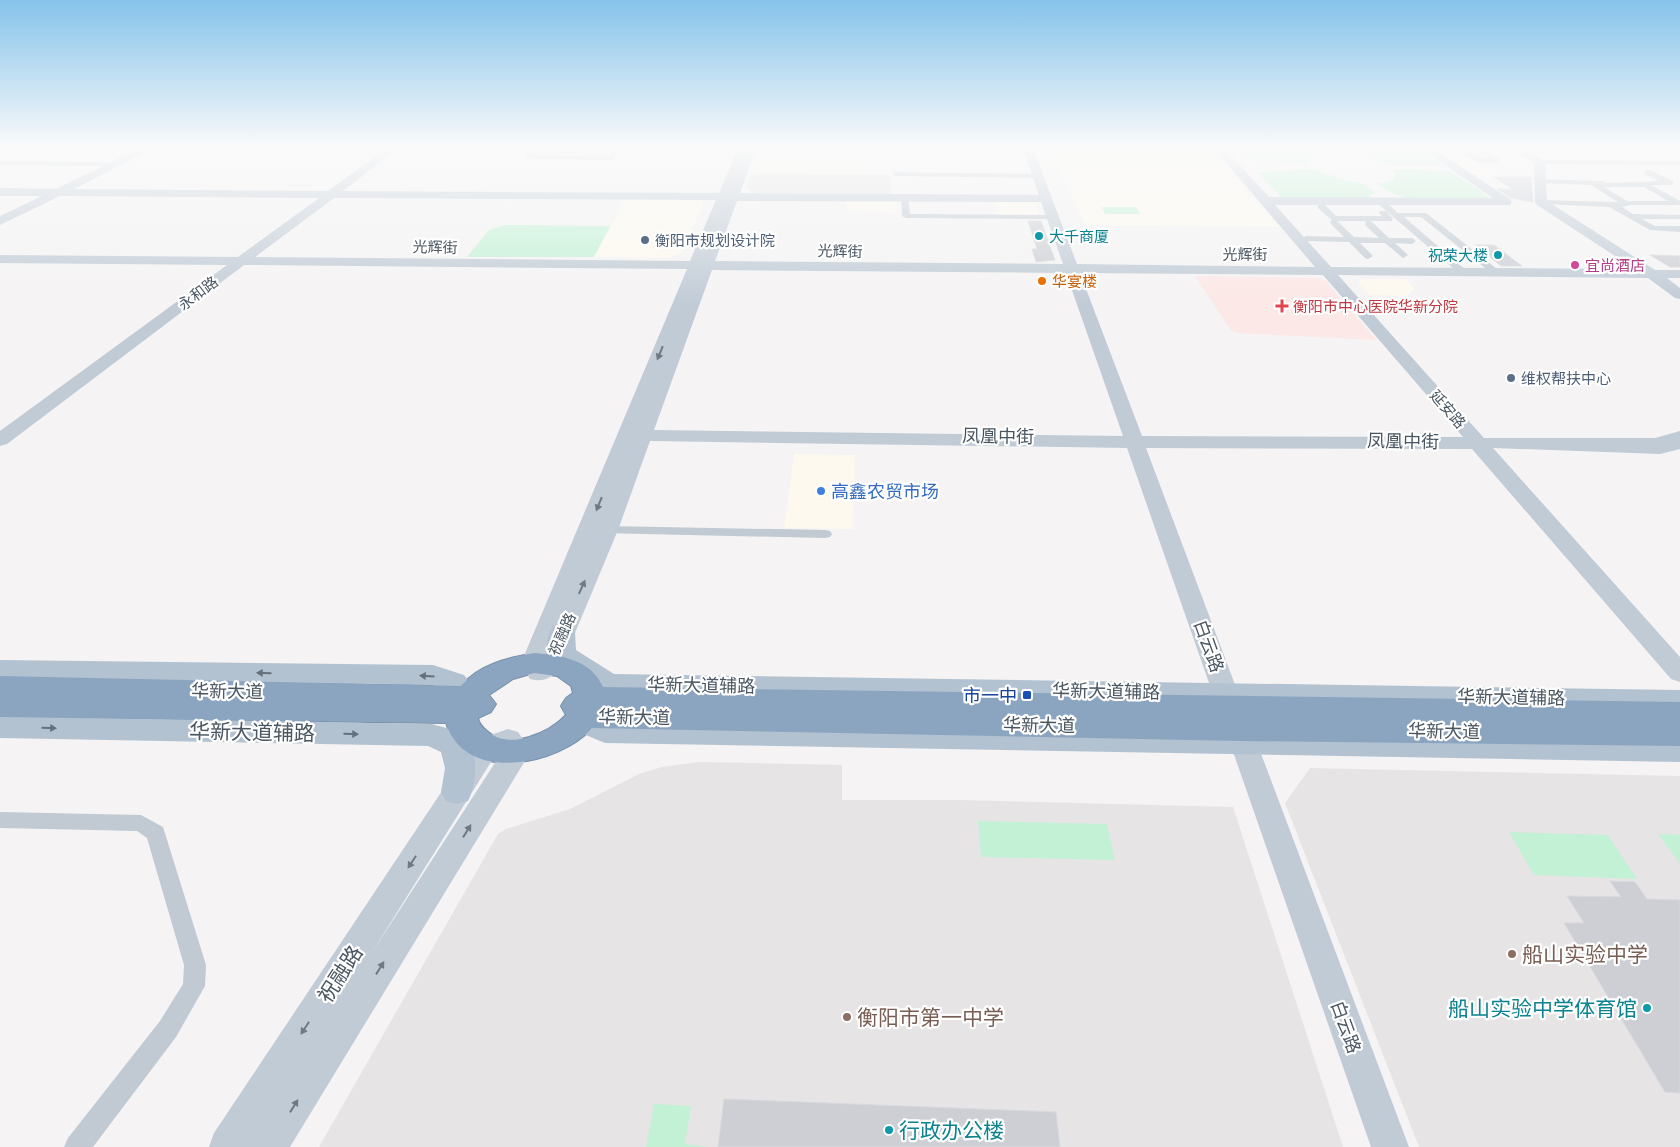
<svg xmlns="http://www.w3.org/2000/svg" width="1680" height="1147" viewBox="0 0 1680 1147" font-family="'PT Sans','Noto Sans SC',sans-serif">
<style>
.commercial{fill:#fdf9ef}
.education{fill:#e6e4e5}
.medical{fill:#fce8e6}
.green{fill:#c3f1d5}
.building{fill:#cdcfd5;stroke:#d7d9de}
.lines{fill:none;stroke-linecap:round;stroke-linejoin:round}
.highway-casing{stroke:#7690ad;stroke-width:2}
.street{fill:#c1cad2;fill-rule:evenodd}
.secondary{fill:#c1cbd6;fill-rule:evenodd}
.primary{fill:#b3c2d1;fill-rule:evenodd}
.highway{fill:#8ba5c1;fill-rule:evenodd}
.oneway{fill:#6e7984}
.oneway2{fill:#64717d}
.culture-dot{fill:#0f9aa8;stroke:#fff;stroke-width:2}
.service-dot{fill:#5c6f8a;stroke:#fff;stroke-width:2}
.hotel-dot{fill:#d1479c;stroke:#fff;stroke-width:2}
.food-dot{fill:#e8710a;stroke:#fff;stroke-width:2}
.health-dot{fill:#e0444e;stroke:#fff;stroke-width:2}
.shop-dot{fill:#3f7fe0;stroke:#fff;stroke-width:2}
.transit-dot{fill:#1a4fb4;stroke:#fff;stroke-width:2}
.education-dot{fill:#8d6e63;stroke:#fff;stroke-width:2}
.labels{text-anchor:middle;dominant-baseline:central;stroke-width:4.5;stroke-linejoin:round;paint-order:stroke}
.far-culture-label{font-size:15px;fill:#0d838f;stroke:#fff;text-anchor:start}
.far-service-label{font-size:15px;fill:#4e5e75;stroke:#fff;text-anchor:start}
.far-street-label{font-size:15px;fill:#4a5661;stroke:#fff}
.far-hotel-label{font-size:15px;fill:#b23c85;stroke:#fff;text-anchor:start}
.far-food-label{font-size:15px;fill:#c56008;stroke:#fff;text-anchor:start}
.far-health-label{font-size:15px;fill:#be3a42;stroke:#fff;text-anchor:start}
.street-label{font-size:18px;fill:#4a5661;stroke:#fff}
.shop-label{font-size:18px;fill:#366cbe;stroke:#fff;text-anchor:start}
.transit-label{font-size:18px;fill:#164399;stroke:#fff;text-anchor:end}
.near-street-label{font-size:21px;fill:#4a5661;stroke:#fff}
.near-education-label{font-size:21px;fill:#785e54;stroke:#fff;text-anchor:start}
.near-culture-label{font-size:21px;fill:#0d838f;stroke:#fff;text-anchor:end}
</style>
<rect width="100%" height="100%" fill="#f5f3f3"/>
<g class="commercial">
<polygon points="1050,146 1208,146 1279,227 1085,225 1060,169 1047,167 1045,161 1056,160"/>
<polygon points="1426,146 1450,146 1497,175 1471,175"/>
<polygon points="759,157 861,158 860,174 754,173"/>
<polygon points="626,198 693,199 701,201 703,204 680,254 667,258 594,257"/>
<polygon points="847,200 897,200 897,215 881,212 846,211"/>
<polygon points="992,201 1035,202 1040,216 997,216"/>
<polygon points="1366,279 1405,279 1415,289 1406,296 1370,295 1358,283 1360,280"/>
<polygon points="794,454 855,455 853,529 784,528"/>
</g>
<g class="education">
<polygon points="751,174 890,175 890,194 755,193 746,188"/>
<polygon points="699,762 842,765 842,800 959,800 1233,807 1343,1147 319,1147 498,834 506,829 570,809 639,774 662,767"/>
<polygon points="1310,768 1680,776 1680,1147 1419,1147 1285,803"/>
</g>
<polygon class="medical" points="1195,276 1315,278 1326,281 1376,340 1236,333 1231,330"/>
<g class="green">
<polygon points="1233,146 1314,146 1325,151 1310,156 1308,163 1246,160"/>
<polygon points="1338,146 1414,146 1442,165 1389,165 1367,156 1341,151 1341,148"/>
<polygon points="1314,169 1340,179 1364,184 1375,193 1369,195 1372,198 1288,198 1281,197 1258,172"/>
<polygon points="1394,169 1450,171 1490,198 1406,198 1392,193 1377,184 1393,180 1396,174"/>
<polygon points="1102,207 1136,207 1140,214 1105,214"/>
<polygon points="505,225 610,226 594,257 467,257 489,230"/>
<polygon points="978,821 1107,824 1115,860 981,857"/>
<polygon points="1509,832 1608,835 1637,879 1534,875"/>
<polygon points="1658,834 1680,835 1680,864"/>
<polygon points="654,1104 691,1106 685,1144 710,1147 646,1147"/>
</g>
<g class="building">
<polygon points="1494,177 1531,177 1533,202 1511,198 1497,189 1512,189"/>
<polygon points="1028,221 1041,221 1055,260 1036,262 1032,249 1037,249"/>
<polygon points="1475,245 1494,245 1522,266 1501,266"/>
<polygon points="1650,255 1680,256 1680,267 1670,267"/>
<polygon points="1610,881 1635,882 1647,899 1680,900 1680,1093 1665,1092 1564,923 1584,923 1567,896 1621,897"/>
<polygon points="724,1099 1056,1112 1060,1147 718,1147"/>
</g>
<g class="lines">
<defs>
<path id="highway" d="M534 653C562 655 591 660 603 687L1680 702V746L1238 741 592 728C559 765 465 785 446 723L0 717V676L461 686C479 664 508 658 534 653ZM534 673 557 676 571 686 573 693 566 698 561 706 566 715C549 733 509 751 487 731 482 727 479 724 478 718L491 712 496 704 489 695 513 679Z"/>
</defs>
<use href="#highway" class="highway-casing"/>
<g class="street">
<polygon points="536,146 543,146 535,155 610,156 618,146 624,146 612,160 526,159 526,155"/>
<path d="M1453 146C1466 146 1475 158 1488 158L1470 146H1477L1501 160C1486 169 1462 157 1453 146Z"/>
<polygon points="1538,160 1680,161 1680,165 1541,164 1537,162"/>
<polygon points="0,161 106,162 110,164 106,166 0,165"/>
<path d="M1645 170H1651L1673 181V185H1651L1680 201V205H1630L1622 207 1633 214 1680 215V219H1642L1655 226H1680V232L1650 230 1609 207 1541 204 1537 202 1541 200 1618 202 1591 185 1540 183 1536 181 1540 179 1603 181 1607 183 1659 181 1645 174ZM1604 187H1644L1668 201H1627Z"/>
<polygon points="894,172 1032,174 1036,176 1032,178 897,176 894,176"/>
<polygon points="901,196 908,198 910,214 1046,215 1050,217 1046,219 906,218 902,216"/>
<polygon points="1377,199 1383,199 1398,213 1426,213 1502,273 1497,276 1494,275 1421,217 1404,217 1468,272 1466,274 1460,274 1377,203"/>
<path d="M1318 204H1324L1336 216H1382L1379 213 1380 211H1386L1393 219 1392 221H1371L1389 238H1412L1416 241 1412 244 1395 243 1408 255 1403 258 1385 243H1360L1373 256 1368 259 1365 258 1349 242 1303 241 1302 239 1306 236 1344 237 1331 224 1330 222 1332 220 1318 208ZM1337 221H1366L1365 225 1379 238 1354 237Z"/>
<polygon points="607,526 825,530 830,531 832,534 830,537 825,538 602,533 600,530 602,527"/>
<polygon points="0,812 141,815 163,827 206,965 205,986 176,1037 93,1147 64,1147 68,1138 160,1021 183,984 184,965 147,838 137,831 0,828"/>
</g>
<g class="secondary">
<path d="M144 146H157L74 189 328 191 390 146H401L343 191 719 193 739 146H757L740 193 1039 195 1022 146H1032L1077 264 1315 267 1212 146H1222L1269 197 1493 198 1417 146H1429L1510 199 1512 202 1510 205H1275L1331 267 1635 269 1537 205 1535 202 1534 163 1506 146H1518L1546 162 1545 165 1547 201 1655 270H1680V278H1667L1680 288V299L1675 298 1648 278 1338 275 1484 438H1655L1680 431V449L1660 454 1493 448 1680 657V682L1671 679 1472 449 1146 448 1409 1147H1371L1127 448 650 441 618 530 562 664C554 677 545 683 530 679L521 663 687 269 244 265 7 444 0 446V431L227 265 0 263V255L238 257 319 198 60 196 0 225V216L42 196H0V188L56 189ZM334 198 716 200 690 261 255 257ZM737 201 1041 202 1063 264 715 261ZM712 270 1066 273 1123 436 654 430ZM1080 273 1323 275 1463 437 1142 436Z"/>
<path d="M508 729 518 732 531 751 290 1147H209L214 1133 476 740ZM502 752 371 954 496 754Z"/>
</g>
<g class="primary">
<polygon points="1669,146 1680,146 1680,152"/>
<path d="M562 623 571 626 575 632 576 650 614 674 1680 690V710L608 694C595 690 555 668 550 656 545 646 547 634 553 626Z"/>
<path d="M0 660 433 665 464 675 482 697 478 704C454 711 459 698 443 689 440 687 435 686 431 685L0 678Z"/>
<path d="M584 706C595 709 600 716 610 721L1680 740V762L605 743 581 733 569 716 574 709Z"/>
<path d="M0 716 432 724C442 727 457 730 465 737 480 749 476 786 468 801L457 804 446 801 441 792 445 768 441 752 428 746 0 738Z"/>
</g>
<use href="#highway" class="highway"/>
</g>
<defs><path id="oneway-solid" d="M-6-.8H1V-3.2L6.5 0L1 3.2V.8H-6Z" transform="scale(1.25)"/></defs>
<g class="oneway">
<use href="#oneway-solid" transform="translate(660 353) rotate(112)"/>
<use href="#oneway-solid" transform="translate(599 504) rotate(112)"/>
<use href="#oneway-solid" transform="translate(582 587) rotate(-66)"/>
<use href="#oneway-solid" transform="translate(467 831) rotate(-58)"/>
<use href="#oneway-solid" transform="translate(412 862) rotate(123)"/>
<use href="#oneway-solid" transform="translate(380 968) rotate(-58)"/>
<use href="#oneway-solid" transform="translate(305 1028) rotate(123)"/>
<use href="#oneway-solid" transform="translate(294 1106) rotate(-58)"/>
</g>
<g class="oneway2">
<use href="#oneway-solid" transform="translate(264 673) rotate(-179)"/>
<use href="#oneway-solid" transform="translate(427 676) rotate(-176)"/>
<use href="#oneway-solid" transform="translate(49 728) rotate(1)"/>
<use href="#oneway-solid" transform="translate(351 734) rotate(1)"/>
</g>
<linearGradient id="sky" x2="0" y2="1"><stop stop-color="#85c3ea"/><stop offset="0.48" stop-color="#fafafa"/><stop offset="1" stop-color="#fafafa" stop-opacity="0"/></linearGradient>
<rect width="1680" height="306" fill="url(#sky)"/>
<g class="culture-dot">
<circle cx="1039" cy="236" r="5"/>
<circle cx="1498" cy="255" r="5"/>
<circle cx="1647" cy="1008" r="5"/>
<circle cx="889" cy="1130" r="5"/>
</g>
<g class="service-dot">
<circle cx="645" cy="240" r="5"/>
<circle cx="1511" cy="378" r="5"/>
</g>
<circle class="hotel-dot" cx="1575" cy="265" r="5"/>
<circle class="food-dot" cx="1042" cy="281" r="5"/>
<path class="health-dot" d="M1279.5 298.5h5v5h5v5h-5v5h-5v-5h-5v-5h5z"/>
<circle class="shop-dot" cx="821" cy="491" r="5"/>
<rect class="transit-dot" x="1022" y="690" width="10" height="10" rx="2.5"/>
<g class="education-dot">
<circle cx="1512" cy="954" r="5"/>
<circle cx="847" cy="1017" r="5"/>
</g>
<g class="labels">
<g class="far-culture-label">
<text x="1049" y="236">大千商厦</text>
<text x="1488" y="255" text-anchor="end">祝荣大楼</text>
</g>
<g class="far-service-label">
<text x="655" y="240">衡阳市规划设计院</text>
<text x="1521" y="378">维权帮扶中心</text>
</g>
<g class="far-street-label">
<text transform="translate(435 247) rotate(1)">光辉街</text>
<text transform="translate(840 251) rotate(1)">光辉街</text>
<text x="1245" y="254">光辉街</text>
<text transform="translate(198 293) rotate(-37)">永和路</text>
<text transform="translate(1448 409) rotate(49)">延安路</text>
<text transform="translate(562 634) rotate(-66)">祝融路</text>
</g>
<g class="far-hotel-label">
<text x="1585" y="265">宜尚酒店</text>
</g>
<g class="far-food-label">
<text x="1052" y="281">华宴楼</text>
</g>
<g class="far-health-label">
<text x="1293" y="306">衡阳市中心医院华新分院</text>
</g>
<g class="street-label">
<text transform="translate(998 436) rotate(1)">凤凰中街</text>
<text transform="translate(1403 441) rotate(1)">凤凰中街</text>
<text transform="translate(1209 646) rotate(70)">白云路</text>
<text transform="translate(701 685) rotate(1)">华新大道辅路</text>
<text transform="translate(227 691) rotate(1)">华新大道</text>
<text transform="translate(1106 691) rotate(1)">华新大道辅路</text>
<text transform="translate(1511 697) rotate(1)">华新大道辅路</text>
<text transform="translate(634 717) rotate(1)">华新大道</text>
<text transform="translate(1039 725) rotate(1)">华新大道</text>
<text transform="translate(1444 731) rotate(1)">华新大道</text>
<text transform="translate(1346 1027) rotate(70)">白云路</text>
</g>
<g class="shop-label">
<text x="831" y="491">高鑫农贸市场</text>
</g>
<g class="transit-label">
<text x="1017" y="695">市一中</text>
</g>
<g class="near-street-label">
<text transform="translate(252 732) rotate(1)">华新大道辅路</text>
<text transform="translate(340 974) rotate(-57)">祝融路</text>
</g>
<g class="near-education-label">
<text x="1522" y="954">船山实验中学</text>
<text x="857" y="1017">衡阳市第一中学</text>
</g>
<g class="near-culture-label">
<text x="1637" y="1008">船山实验中学体育馆</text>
<text x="899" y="1130" text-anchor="start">行政办公楼</text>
</g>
</g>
</svg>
